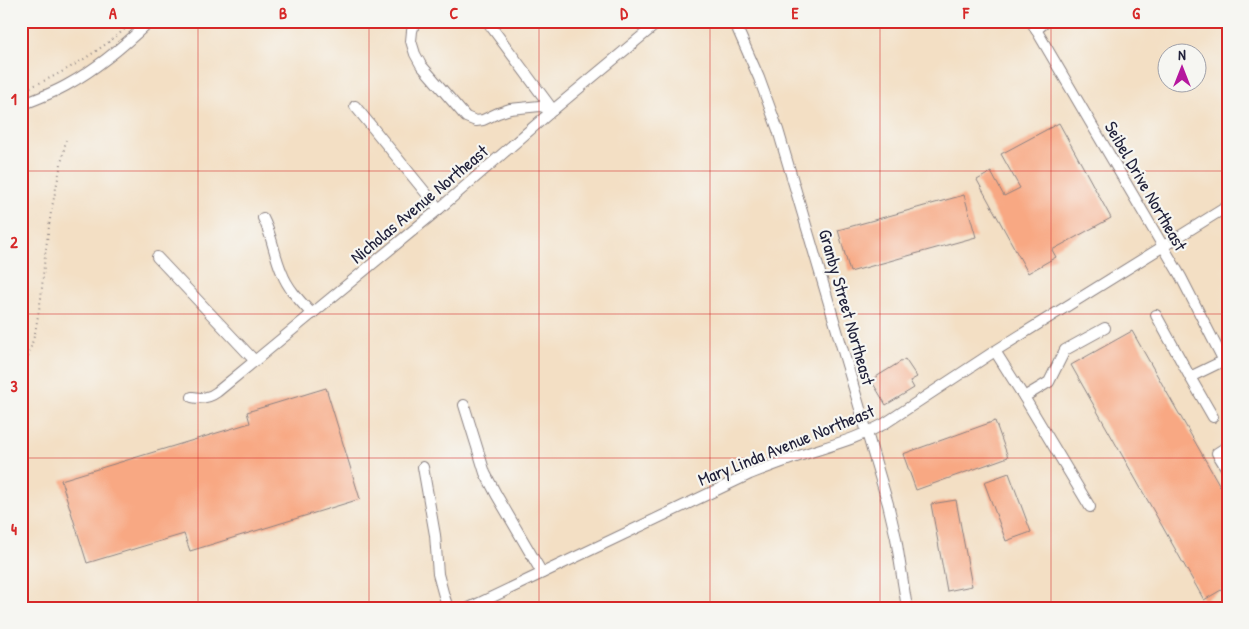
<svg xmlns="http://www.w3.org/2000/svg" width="1249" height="629" viewBox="0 0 1249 629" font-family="'Patrick Hand',sans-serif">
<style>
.building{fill:#f8a883}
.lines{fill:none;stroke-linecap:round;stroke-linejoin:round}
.minor-casing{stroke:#8a8080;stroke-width:12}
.path{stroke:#8a8080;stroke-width:2;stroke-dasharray:1 4;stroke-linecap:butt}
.minor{stroke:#fff;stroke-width:10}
.grid{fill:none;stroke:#d62828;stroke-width:1;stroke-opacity:0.55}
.labels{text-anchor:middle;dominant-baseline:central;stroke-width:4.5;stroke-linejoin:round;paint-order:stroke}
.street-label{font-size:18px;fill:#22223b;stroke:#f6f6f2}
.neatline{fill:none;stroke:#d62828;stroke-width:2}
.grid-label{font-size:16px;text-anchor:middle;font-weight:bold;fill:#d62828}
</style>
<rect width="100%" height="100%" fill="#f6f6f2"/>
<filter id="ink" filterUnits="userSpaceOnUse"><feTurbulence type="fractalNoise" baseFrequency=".02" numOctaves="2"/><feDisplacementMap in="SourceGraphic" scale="10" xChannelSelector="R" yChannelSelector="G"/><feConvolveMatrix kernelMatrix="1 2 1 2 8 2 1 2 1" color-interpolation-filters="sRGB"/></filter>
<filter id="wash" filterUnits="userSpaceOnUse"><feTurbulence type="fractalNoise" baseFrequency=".0096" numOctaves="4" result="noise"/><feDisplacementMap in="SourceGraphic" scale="20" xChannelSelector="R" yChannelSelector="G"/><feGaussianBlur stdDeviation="1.12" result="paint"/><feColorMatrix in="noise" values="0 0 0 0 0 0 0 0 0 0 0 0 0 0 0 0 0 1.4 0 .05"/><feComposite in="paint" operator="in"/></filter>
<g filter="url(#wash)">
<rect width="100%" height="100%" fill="#f3dfc4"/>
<g id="blocks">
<g class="building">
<polygon points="1059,123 1111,218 1052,250 1056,257 1028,273 977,180 991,172 1004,196 1020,188 1001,154"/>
<polygon points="964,195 976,237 850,272 838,230"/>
<polygon points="1132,331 1228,500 1228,586 1204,600 1071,365"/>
<polygon points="905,359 917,377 910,381 914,388 886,405 871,380"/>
<polygon points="326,388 360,499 190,551 184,534 87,563 61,480 250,423 247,412"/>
<polygon points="995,421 1008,457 916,490 903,454"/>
<polygon points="1009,473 1031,532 1006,541 984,482"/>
<polygon points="956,500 972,586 947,591 931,504"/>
</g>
</g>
</g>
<g filter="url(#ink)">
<use href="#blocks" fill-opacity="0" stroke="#8a8080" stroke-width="1"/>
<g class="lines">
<defs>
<g id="minor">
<polyline points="415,21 412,31 411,41 415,54 421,65 466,117 476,121 483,120 498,113 510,109 540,106 553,110"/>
<polyline points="487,21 553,110"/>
<polyline points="734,21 759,78 778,130 888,504 896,538 907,608"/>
<polyline points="1031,21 1181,277 1228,369"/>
<polyline points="1036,30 1047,21"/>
<path d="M21 105C37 99 53 93 67 85 98 68 125 45 150 21"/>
<polyline points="355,106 439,209"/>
<path d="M263 218C272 235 274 255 282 273 288 289 301 302 312 314"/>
<polyline points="157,257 255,361"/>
<polyline points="1156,315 1190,377 1223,361"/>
<polyline points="995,351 1024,397 1090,507"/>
<polyline points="1190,377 1213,417"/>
<path d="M192 397C202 399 209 398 217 392L439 209 553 110 660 21"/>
<polyline points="1024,397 1049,382 1065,350 1105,328"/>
<polyline points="464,405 485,473 496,494 542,573"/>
<polyline points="1228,446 1217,453 1228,471"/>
<polyline points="423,467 435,535 438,574 444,596 448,608"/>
<path d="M469 608 750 474C771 466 792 458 814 451 839 443 860 437 884 424L995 351 1228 206"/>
</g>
</defs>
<use href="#minor" class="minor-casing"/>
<g class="path">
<path d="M21 91C63 74 101 51 134 21"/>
<polyline points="21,381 35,333 41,298 45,255 51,212 66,140"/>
</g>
<use href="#minor" class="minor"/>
</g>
</g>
<path class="grid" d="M198 21V608M369 21V608M539 21V608M710 21V608M880 21V608M1051 21V608M21 171H1228M21 314H1228M21 458H1228"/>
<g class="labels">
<g class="street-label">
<text transform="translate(1146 186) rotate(60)">Seibel Drive Northeast</text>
<text transform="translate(419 204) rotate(-40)">Nicholas Avenue Northeast</text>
<text transform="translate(847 307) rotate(74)">Granby Street Northeast</text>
<text transform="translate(786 445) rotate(-22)">Mary Linda Avenue Northeast</text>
</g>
</g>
<rect width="1249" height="629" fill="none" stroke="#f6f6f2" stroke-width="55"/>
<g transform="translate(1182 68)"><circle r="24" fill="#f6f6f2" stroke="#a1a1a9"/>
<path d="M0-4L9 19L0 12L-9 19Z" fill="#b5179e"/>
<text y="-8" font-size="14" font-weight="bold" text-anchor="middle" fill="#22223b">N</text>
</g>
<rect x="28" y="28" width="1194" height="574" class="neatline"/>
<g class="grid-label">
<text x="113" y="19">A</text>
<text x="283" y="19">B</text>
<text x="454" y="19">C</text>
<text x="624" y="19">D</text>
<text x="795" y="19">E</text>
<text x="966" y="19">F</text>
<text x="1136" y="19">G</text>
<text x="14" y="105">1</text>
<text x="14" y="248">2</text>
<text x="14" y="392">3</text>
<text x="14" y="535">4</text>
</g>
</svg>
